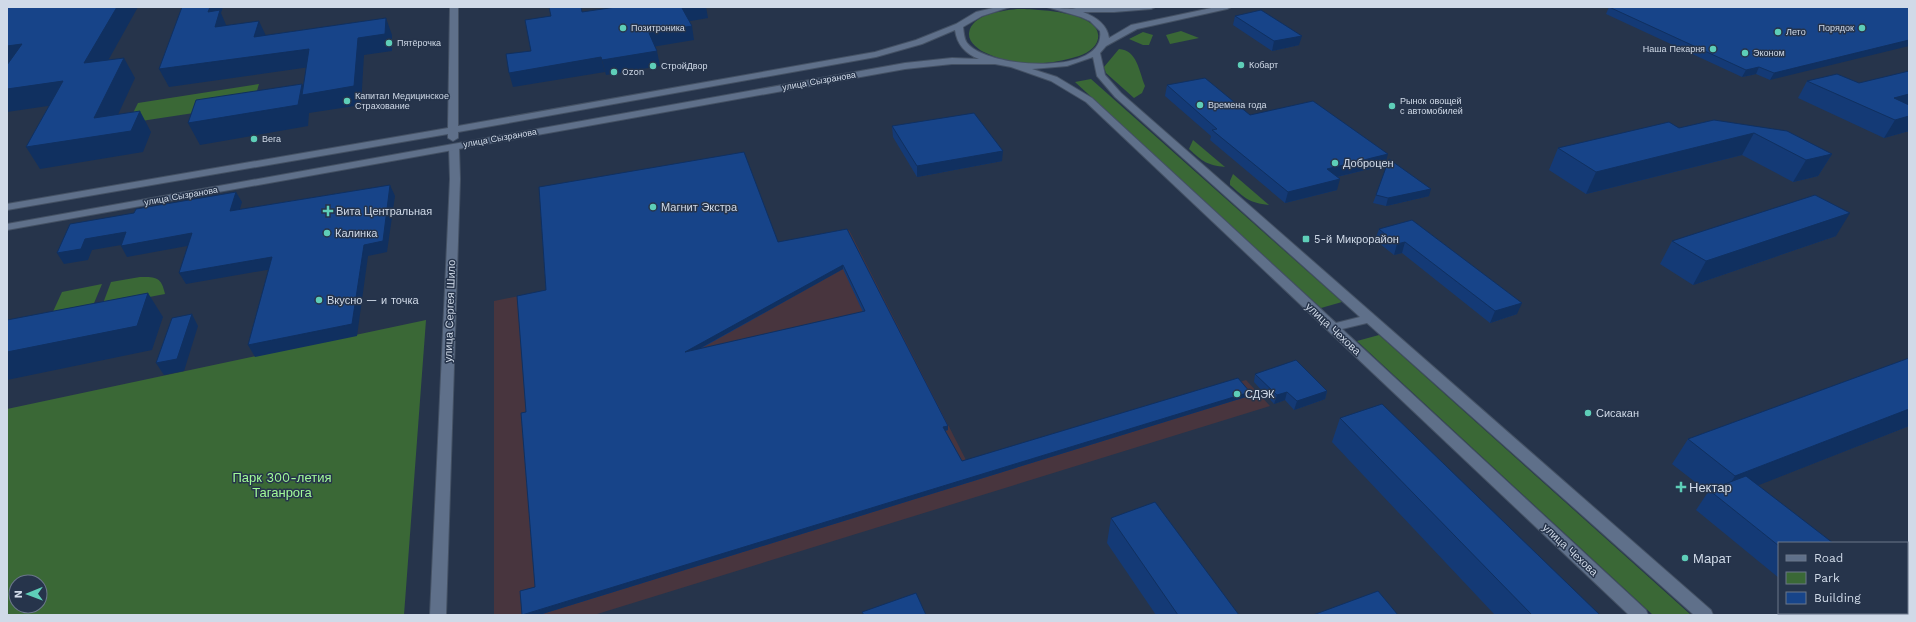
<svg xmlns="http://www.w3.org/2000/svg" width="1916" height="622" viewBox="0 0 1916 622" font-family="'Work Sans',sans-serif">
<style>
.industrial{fill:#48353e}
.green{fill:#3a6836;fill-rule:evenodd}
.lines{fill:none;stroke-linecap:round;stroke-linejoin:round}
.street-casing{stroke:#445164;stroke-width:2}
.secondary-casing{stroke:#445164;stroke-width:2}
.street{fill:#5f708a;fill-rule:evenodd}
.secondary{fill:#5f708a;fill-rule:evenodd}
.wall{fill:#143a76;fill-rule:evenodd}
.shaded-wall{fill:#103060}
.building{fill:#174489;stroke:#103060;fill-rule:evenodd}
.poi-dot{fill:#5eceb8;stroke:#26344b;stroke-width:1.5}
.labels{text-anchor:middle;dominant-baseline:central;stroke-width:3;stroke-linejoin:round;paint-order:stroke}
.far-poi-label{font-size:9px;fill:#d0dae8;stroke:#26344b;text-anchor:start}
.far-street-label{font-size:9px;fill:#d0dae8;stroke:#26344b}
.poi-label{font-size:11px;fill:#d0dae8;stroke:#26344b;text-anchor:start}
.street-label{font-size:11px;fill:#d0dae8;stroke:#26344b}
.near-park-label{font-size:13px;fill:#a1fa98;stroke:#26344b}
.near-poi-label{font-size:13px;fill:#d0dae8;stroke:#26344b;text-anchor:start}
</style>
<rect width="100%" height="100%" fill="#26344b"/>
<polygon class="industrial" points="849,230 968,464 1246,380 1270,406 594,615 494,615 494,301"/>
<g class="green">
<path d="M1017 9C1032 9 1109 11 1097 42 1093 51 1081 56 1072 58 1045 66 1012 66 986 53 979 50 968 42 969 33 972 14 1001 11 1017 9Z"/>
<polygon points="1181,31 1199,38 1170,44 1166,35"/>
<polygon points="1143,32 1153,35 1149,45 1143,45 1129,39"/>
<path d="M1119 49C1137 50 1139 71 1145 86L1142 93 1134 98 1106 73 1104 67Z"/>
<polygon points="1091,79 1342,302 1321,308 1075,82"/>
<polygon points="259,84 253,104 128,123 138,103"/>
<path d="M1193 140 1225 167C1207 165 1203 162 1189 149Z"/>
<path d="M1233 174 1269 205C1249 203 1245 198 1230 185V181Z"/>
<path d="M140 277C157 277 161 277 165 294L102 306 111 282Z"/>
<polygon points="102,284 92,308 51,316 62,292"/>
<path d="M426 320 404 615H7V409ZM16 582H40V606H16Z"/>
<polygon points="1379,335 1691,615 1653,615 1357,341"/>
</g>
<g class="lines">
<defs>
<polygon id="street" points="454,144 459,147 460,179 446,615 430,615 450,179 449,147"/>
<path id="secondary" d="M450 7H458V126L875 52 916 40 956 24 976 12 997 7H1010L982 16 963 27C964 33 964 40 968 44 990 69 1107 76 1100 31L1090 21 1081 17 1047 7C1054 7 1071 10 1076 8L1155 7 1151 9 1114 12H1083C1096 17 1107 24 1109 38L1131 25 1216 7H1231L1227 9 1137 29 1106 46 1100 53 1105 75 1121 93 1711 610 1713 615H1694L1367 323 1342 329 1646 610 1648 615H1629L1086 102 1051 81 1011 67 995 64H952L905 69 7 230V224L905 63 952 58 979 59C966 54 957 45 955 30L922 44 876 57 458 132V138L453 141 448 138V134L7 210V204L448 128ZM1093 57 1097 76 1115 97 1360 317 1336 323 1092 98 1057 77 1032 69 1067 66Z"/>
</defs>
<use href="#street" class="street-casing"/>
<use href="#secondary" class="secondary-casing"/>
<use href="#street" class="street"/>
<use href="#secondary" class="secondary"/>
</g>
<g class="wall">
<polygon points="1609,7 1909,7 1770,80 1756,74 1742,77 1606,14"/>
<polygon points="1235,16 1299,45 1272,51 1233,25"/>
<polygon points="1807,81 1859,83 1909,131 1884,138 1798,98"/>
<polygon points="1167,85 1385,165 1337,177 1337,190 1285,203 1210,140 1211,136 1165,96"/>
<polygon points="1714,120 1832,154 1818,176 1793,182 1742,155 1586,194 1549,170 1558,148 1679,128"/>
<polygon points="892,126 1002,161 917,177 893,137"/>
<polygon points="1376,195 1429,196 1386,206 1373,203"/>
<polygon points="1412,220 1517,314 1490,323 1402,253 1394,255 1375,240 1379,229"/>
<path d="M847 229 948 430 945 431 962 461 1250 392 1249 396 539 615H522L535 587 526 412 778 242ZM843 269 863 312 700 349Z"/>
<polygon points="1836,236 1693,285 1660,264 1672,241"/>
<polygon points="1909,358 1909,426 1758,485 1779,543 1779,578 1696,510 1708,492 1672,464 1688,439"/>
<polygon points="1255,374 1327,391 1325,399 1294,410 1285,400 1274,404 1254,382"/>
<polygon points="1340,418 1600,615 1495,615 1332,442"/>
<polygon points="1111,518 1239,615 1156,615 1107,543"/>
<polygon points="1821,613 1907,613 1909,615 1824,615"/>
</g>
<g class="shaded-wall">
<polygon points="117,7 138,7 95,84 84,63"/>
<polygon points="210,7 223,7 221,13 227,27 223,44 208,12"/>
<polygon points="687,7 706,7 708,18 685,22 682,8"/>
<polygon points="386,18 392,35 392,51 364,55 361,105 309,113 308,126 200,145 188,123 302,84 306,94 358,38"/>
<polygon points="259,21 267,38 254,37"/>
<polygon points="692,26 694,40 652,47 649,33"/>
<polygon points="1302,36 1299,45 1272,51 1274,41"/>
<polygon points="1909,40 1909,46 1770,80 1774,73"/>
<polygon points="22,44 7,67 7,46"/>
<polygon points="309,49 317,66 169,87 159,69"/>
<polygon points="657,51 660,66 606,75 602,60"/>
<polygon points="601,57 605,72 513,87 509,73"/>
<polygon points="124,58 135,78 109,134 140,111 151,132 143,152 40,169 26,147 94,118"/>
<polygon points="1759,67 1756,74 1742,77 1746,70"/>
<polygon points="63,81 75,102 7,112 7,89"/>
<polygon points="1909,94 1909,109 1894,98"/>
<polygon points="1909,116 1909,131 1884,138 1895,120"/>
<polygon points="1754,133 1742,155 1586,194 1596,172"/>
<polygon points="1003,151 1002,161 917,177 917,166"/>
<polygon points="1388,154 1385,165 1324,180 1327,169"/>
<polygon points="1832,154 1818,176 1793,182 1806,160"/>
<polygon points="1340,179 1337,190 1285,203 1288,192"/>
<polygon points="390,185 395,196 387,252 368,256 357,336 255,357 248,345 364,245"/>
<polygon points="1431,189 1429,196 1386,206 1388,198"/>
<polygon points="236,192 242,202 236,222 230,211"/>
<polygon points="1850,213 1836,236 1693,285 1706,261"/>
<polygon points="126,232 133,243 92,250 88,260 64,264 57,253 85,239"/>
<polygon points="192,233 198,244 127,257 121,246"/>
<polygon points="1405,242 1402,253 1394,255 1397,244"/>
<polygon points="272,257 278,268 186,284 179,273"/>
<polygon points="843,265 843,269 686,356 685,352"/>
<polygon points="148,293 163,317 152,350 7,380 7,352"/>
<polygon points="1522,303 1517,314 1490,323 1495,311"/>
<polygon points="192,314 198,326 184,371 164,375 156,363"/>
<polygon points="1327,391 1325,399 1294,410 1297,401"/>
<polygon points="1250,392 1249,396 539,615 523,615"/>
<polygon points="1287,392 1285,400 1274,404 1277,395"/>
<polygon points="1909,409 1909,426 1721,500 1720,499 1735,476"/>
<polygon points="948,426 948,430 944,431 943,427"/>
</g>
<g class="building">
<polygon points="7,7 117,7 84,63 124,58 94,118 140,111 131,131 26,147 63,81 7,89 7,65 22,44 7,46"/>
<polygon points="182,7 210,7 208,12 220,10 215,27 259,21 254,37 386,18 385,34 358,38 354,86 302,95 309,49 159,69"/>
<polygon points="549,7 581,7 582,12 616,7 687,7 682,8 692,26 649,33 657,51 602,60 601,57 509,73 506,54 531,51 525,20 551,16"/>
<polygon points="1609,7 1909,7 1909,40 1774,73 1759,67 1746,70"/>
<polygon points="1261,10 1302,36 1274,41 1235,16"/>
<polygon points="1909,71 1909,94 1894,98 1909,105 1909,116 1895,120 1807,81 1837,74 1859,83"/>
<polygon points="1205,78 1250,115 1313,101 1388,154 1327,169 1340,179 1288,192 1212,130 1217,129 1167,85"/>
<polygon points="302,84 298,105 188,123 196,100"/>
<polygon points="974,113 1003,151 917,166 892,126"/>
<polygon points="1714,120 1787,131 1832,154 1806,160 1754,133 1596,172 1558,148 1669,122 1679,128"/>
<path d="M744 152 778 242 847 229 948 426 943 427 962 461 1238 378 1250 392 522 615 520 591 535 587 521 413 526 412 517 296 546 290 539 187ZM843 265 865 311 685 352Z"/>
<polygon points="1389,159 1431,189 1388,198 1376,195"/>
<polygon points="390,185 383,241 364,245 352,324 248,345 272,257 179,273 192,233 121,246 126,232 85,239 81,249 57,253 70,224 134,213 136,209 236,192 230,211"/>
<polygon points="1815,195 1850,213 1706,261 1672,241"/>
<polygon points="1412,220 1522,303 1495,311 1405,242 1397,244 1379,229"/>
<polygon points="148,293 137,326 7,352 7,320"/>
<polygon points="192,314 177,359 156,363 172,318"/>
<polygon points="1909,358 1909,409 1735,476 1688,439"/>
<polygon points="1296,360 1327,391 1297,401 1287,392 1277,395 1255,374"/>
<polygon points="1382,404 1600,615 1532,615 1340,418"/>
<polygon points="1746,476 1833,543 1779,543 1779,546 1709,490"/>
<polygon points="1155,502 1239,615 1178,615 1111,518"/>
<polygon points="1378,591 1398,615 1313,615"/>
<polygon points="916,593 926,615 864,615 862,612"/>
<polygon points="1907,599 1909,601 1909,615 1866,615 1863,613 1907,613"/>
</g>
<g class="poi-dot">
<circle cx="623" cy="28" r="4"/>
<circle cx="1862" cy="28" r="4"/>
<circle cx="1778" cy="32" r="4"/>
<circle cx="389" cy="43" r="4"/>
<circle cx="1713" cy="49" r="4"/>
<circle cx="1745" cy="53" r="4"/>
<circle cx="1241" cy="65" r="4"/>
<circle cx="653" cy="66" r="4"/>
<circle cx="614" cy="72" r="4"/>
<circle cx="347" cy="101" r="4"/>
<circle cx="1200" cy="105" r="4"/>
<circle cx="1392" cy="106" r="4"/>
<circle cx="254" cy="139" r="4"/>
<circle cx="1335" cy="163" r="4"/>
<circle cx="653" cy="207" r="4"/>
<path d="M326 205h4v4h4v4h-4v4h-4v-4h-4v-4h4z"/>
<circle cx="327" cy="233" r="4"/>
<rect x="1302" y="235" width="8" height="8" rx="2"/>
<circle cx="319" cy="300" r="4"/>
<circle cx="1237" cy="394" r="4"/>
<circle cx="1588" cy="413" r="4"/>
<path d="M1679 481h4v4h4v4h-4v4h-4v-4h-4v-4h4z"/>
<circle cx="1685" cy="558" r="4"/>
</g>
<g class="labels">
<g class="far-poi-label">
<text x="631" y="28">Позитроника</text>
<text x="1854" y="28" text-anchor="end">Порядок</text>
<text x="1786" y="32">Лето</text>
<text x="397" y="43">Пятёрочка</text>
<text x="1705" y="49" text-anchor="end">Наша Пекарня</text>
<text x="1753" y="53">Эконом</text>
<text x="1249" y="65">Кобарт</text>
<text x="661" y="66">СтройДвор</text>
<text x="622" y="72">Ozon</text>
<text x="355" y="96">Капитал Медицинское<tspan x="355" dy="10">Страхование</tspan></text>
<text x="1400" y="101">Рынок овощей<tspan x="1400" dy="10">с автомобилей</tspan></text>
<text x="1208" y="105">Времена года</text>
<text x="262" y="139">Вега</text>
</g>
<g class="far-street-label">
<text transform="translate(819 81) rotate(-10)">улица Сызранова</text>
<text transform="translate(500 138) rotate(-10)">улица Сызранова</text>
<text transform="translate(181 196) rotate(-10)">улица Сызранова</text>
</g>
<g class="poi-label">
<text x="1343" y="163">Доброцен</text>
<text x="661" y="207">Магнит Экстра</text>
<text x="336" y="211">Вита Центральная</text>
<text x="335" y="233">Калинка</text>
<text x="1314" y="239">5-й Микрорайон</text>
<text x="327" y="300">Вкусно — и точка</text>
<text x="1245" y="394">СДЭК</text>
<text x="1596" y="413">Сисакан</text>
</g>
<g class="street-label">
<text transform="translate(450 311) rotate(-88)">улица Сергея Шило</text>
<text transform="translate(1333 329) rotate(43)">улица Чехова</text>
<text transform="translate(1570 550) rotate(43)">улица Чехова</text>
</g>
<g class="near-park-label">
<text x="282" y="477">Парк 300-летия<tspan x="282" dy="15">Таганрога</tspan></text>
</g>
<g class="near-poi-label">
<text x="1689" y="487">Нектар</text>
<text x="1693" y="558">Марат</text>
</g>
</g>
<rect width="1916" height="622" fill="none" stroke="#d0dae8" stroke-width="16"/>
<rect x="1778" y="542" width="130" height="72" fill="#26344b" stroke="#6a768a"/>
<rect x="1786" y="555" width="20" height="6" fill="#5f708a" stroke="#6a768a"/>
<text x="1814" y="562" font-size="12" fill="#d0dae8">Road</text>
<rect x="1786" y="572" width="20" height="12" fill="#3a6836" stroke="#6a768a"/>
<text x="1814" y="582" font-size="12" fill="#d0dae8">Park</text>
<rect x="1786" y="592" width="20" height="12" fill="#174489" stroke="#6a768a"/>
<text x="1814" y="602" font-size="12" fill="#d0dae8">Building</text>
<g transform="translate(28 594) rotate(269)"><circle r="19" fill="#26344b" stroke="#6a768a"/>
<path d="M0-3L7 15L0 10L-7 15Z" fill="#5eceb8"/>
<text y="-6" font-size="11" font-weight="bold" text-anchor="middle" fill="#d0dae8">N</text>
</g>
</svg>
